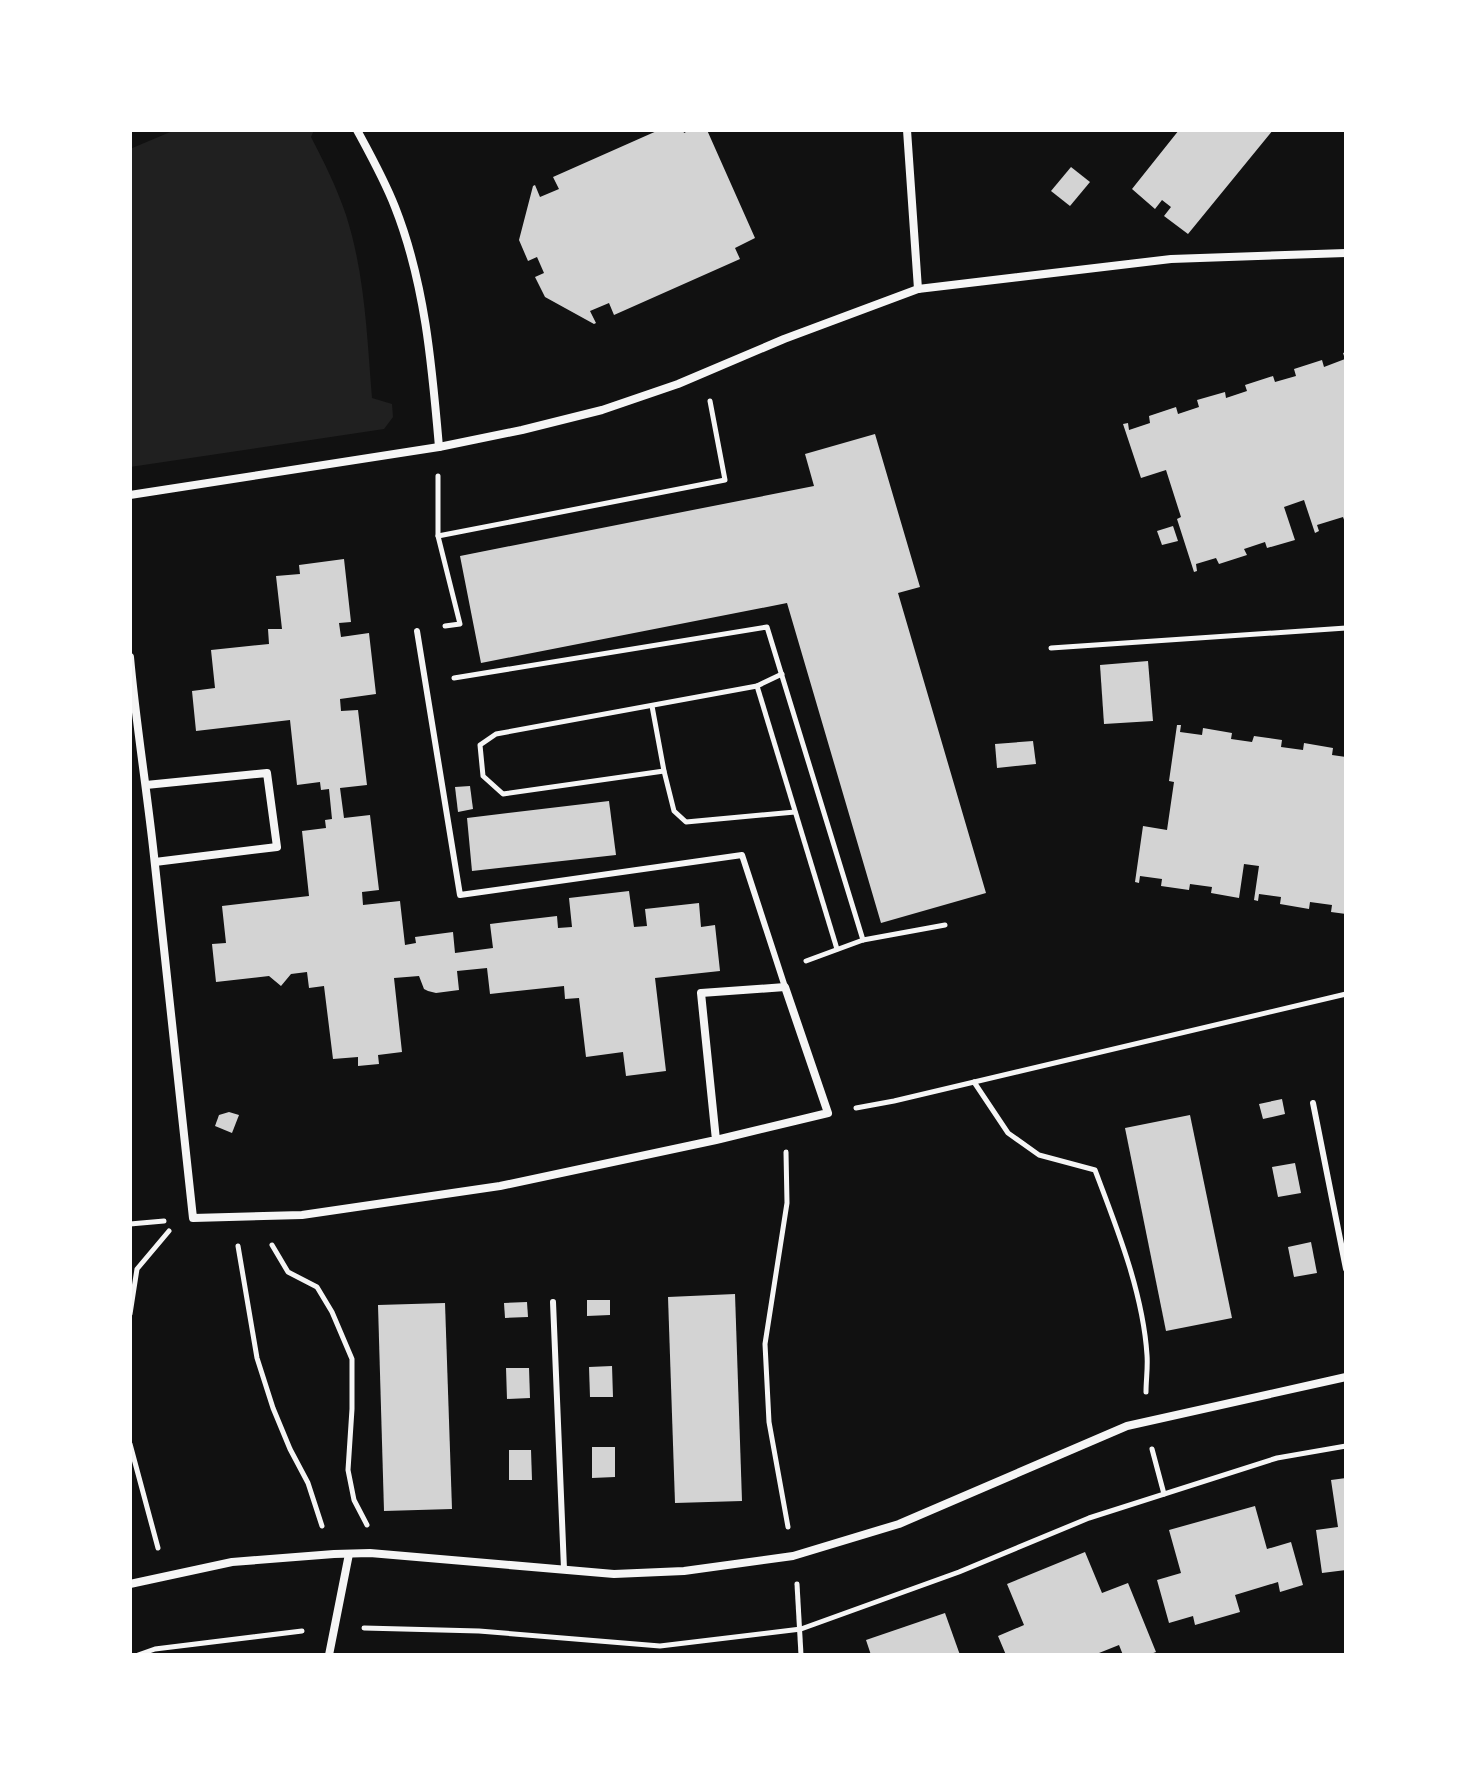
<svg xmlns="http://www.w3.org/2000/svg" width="1476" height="1785" viewBox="0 0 1476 1785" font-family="Manrope,sans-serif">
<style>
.green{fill:#202020}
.building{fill:#d3d3d3}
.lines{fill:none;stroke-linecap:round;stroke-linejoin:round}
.path{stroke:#f5f5f5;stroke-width:5}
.service{stroke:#f5f5f5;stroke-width:6}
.minor{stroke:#f5f5f5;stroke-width:8}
</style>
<rect width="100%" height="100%" fill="#111"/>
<path class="green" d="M175 130H314L311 137C324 162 337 188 346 215 365 274 367 337 372 398L392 404 393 417 384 429 130 467V149Z"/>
<g class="building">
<polygon points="659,130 683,130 684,133 690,130 707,130 755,238 735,248 740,259 614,315 609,303 590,311 596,323 594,324 545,297 535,277 544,273 537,257 528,261 519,240 533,186 535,185 540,197 559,189 553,177"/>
<polygon points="1179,130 1273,130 1188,234 1164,216 1171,207 1162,200 1155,209 1132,189"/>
<polygon points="1071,167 1090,182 1070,206 1051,191"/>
<polygon points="1346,352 1346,525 1343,517 1317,525 1319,531 1315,533 1304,500 1284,507 1295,540 1267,548 1265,542 1244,549 1247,555 1219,564 1216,558 1196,564 1197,571 1194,572 1177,519 1181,517 1166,470 1141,478 1123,424 1128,423 1129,430 1150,423 1149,416 1176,407 1178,414 1199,407 1197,400 1225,392 1226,398 1247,391 1245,385 1273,376 1275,382 1296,376 1294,369 1322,360 1324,367 1345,359 1343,353"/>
<polygon points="875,434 920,587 898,593 986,893 881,923 787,603 481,663 460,556 814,486 805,454"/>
<polygon points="1173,526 1178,541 1162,545 1157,531"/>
<polygon points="344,559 351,622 339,623 341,637 369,633 376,694 340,699 341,711 358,710 367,785 340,788 344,818 370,815 379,890 362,892 363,905 400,901 405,945 416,943 415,937 453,932 455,953 493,948 490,924 557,916 558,928 572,927 569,898 629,891 634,927 647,926 645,909 699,903 701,927 715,925 720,971 655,978 666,1071 626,1076 623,1052 586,1057 579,998 565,999 564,986 490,994 487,968 457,971 459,990 436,993 428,991 424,989 419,976 394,978 402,1052 378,1055 379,1064 358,1066 358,1057 333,1059 324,986 309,988 307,972 291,974 281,986 269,976 216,982 212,944 226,943 222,906 309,896 302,831 326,828 325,820 332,819 329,789 321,790 320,782 297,785 290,720 196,731 192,691 215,688 211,650 269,644 268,629 282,629 276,576 300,574 299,565"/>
<polygon points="1148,661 1153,721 1104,724 1100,665"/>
<polygon points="1177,725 1181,725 1180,732 1202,735 1203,728 1232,733 1231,739 1252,742 1254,736 1282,740 1281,747 1303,750 1304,743 1333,748 1332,755 1346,757 1346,914 1331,912 1332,905 1310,902 1309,909 1280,904 1281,897 1259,894 1258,901 1254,900 1259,866 1244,864 1239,898 1211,893 1212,887 1190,884 1189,890 1161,886 1162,879 1140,876 1139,883 1135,882 1143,826 1167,830 1174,782 1169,781"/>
<polygon points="1033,741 1036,764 997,768 995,744"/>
<polygon points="470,786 473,809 458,812 455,787"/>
<polygon points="609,801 616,855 472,871 467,818"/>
<polygon points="1282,1099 1285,1114 1263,1119 1259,1104"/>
<polygon points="229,1112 239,1115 232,1133 215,1126 219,1115"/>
<polygon points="1190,1115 1232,1318 1166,1331 1125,1128"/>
<polygon points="1295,1163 1301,1193 1278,1197 1272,1167"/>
<polygon points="1311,1242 1317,1273 1294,1277 1288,1247"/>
<polygon points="735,1294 742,1501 675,1503 668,1297"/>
<polygon points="587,1300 610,1300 610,1315 587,1316"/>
<polygon points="527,1302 528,1317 505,1318 504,1303"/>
<polygon points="445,1303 452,1509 384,1511 378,1305"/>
<polygon points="612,1366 613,1397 590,1397 589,1367"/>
<polygon points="506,1368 529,1368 530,1398 507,1399"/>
<polygon points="592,1447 615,1447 615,1477 592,1478"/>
<polygon points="509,1450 531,1450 532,1480 509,1480"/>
<polygon points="1346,1478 1346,1570 1322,1573 1316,1530 1338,1527 1331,1480"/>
<polygon points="1255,1506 1267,1549 1291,1542 1303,1585 1280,1592 1278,1582 1235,1595 1240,1612 1195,1625 1193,1616 1169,1623 1157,1580 1181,1573 1169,1530"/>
<polygon points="1085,1552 1102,1593 1128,1583 1156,1652 1148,1655 1123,1655 1119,1645 1094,1655 1006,1655 998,1636 1024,1625 1007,1584"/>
<polygon points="945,1613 960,1655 871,1655 866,1640"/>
</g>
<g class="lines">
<g class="path">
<polyline points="438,476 438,536 460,624 445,626"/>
<polyline points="438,536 725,480 710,401"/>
<polyline points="1051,648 1346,628"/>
<polyline points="454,678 767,627 863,940"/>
<polyline points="757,686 837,949"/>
<polyline points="652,706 664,771 674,811 686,822 795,812"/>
<polyline points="664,771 503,794 483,776 480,745 496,734 757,686 782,674"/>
<polyline points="806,961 863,940 945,925"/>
<path d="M974 1082 1008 1133 1039 1155 1095 1170C1117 1228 1143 1293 1147 1355 1148 1367 1146 1380 1146 1392"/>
<polyline points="856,1108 894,1101 1346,994"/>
<polyline points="786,1152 787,1203 765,1344 769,1422 788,1527"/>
<polyline points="130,1224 164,1221"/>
<polyline points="272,1245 288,1272 317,1287 332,1312 352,1359 352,1409 348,1470 354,1500 367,1525"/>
<polyline points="238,1246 257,1358 273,1408 290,1449 308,1483 322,1526"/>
<polyline points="130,1314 137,1269 169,1231"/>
<polyline points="130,1444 158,1548"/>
<polyline points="1152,1449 1164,1494"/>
<polyline points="797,1584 801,1655"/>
<polyline points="364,1628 479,1631 660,1646 801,1629 959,1572 1089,1518 1277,1458 1346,1446"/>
<polyline points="138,1655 155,1649 302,1631"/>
</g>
<g class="service">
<polyline points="417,631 460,895 742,855 785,987"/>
<polyline points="1313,1103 1346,1269"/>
<polyline points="553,1302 564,1569"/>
</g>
<g class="minor">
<path d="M357 130C370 154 385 181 395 207 425 283 432 366 439 447"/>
<polyline points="907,130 918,289"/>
<polyline points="130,495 439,447 522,430 602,410 678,384 784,339 918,289 1171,259 1346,253"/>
<path d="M130 657C136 724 147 790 154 856 168 977 180 1098 193 1218L302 1215 500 1186 716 1140 828 1113 785 987 701 993 716 1140"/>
<polyline points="146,785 267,773 277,847 155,862"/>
<polyline points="130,1584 232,1562 334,1554 370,1553 614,1574 684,1571 793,1556 899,1524 1127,1426 1346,1377"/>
<polyline points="329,1655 349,1554"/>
</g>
</g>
<rect width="1476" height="1785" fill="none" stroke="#ffffff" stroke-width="264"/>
</svg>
